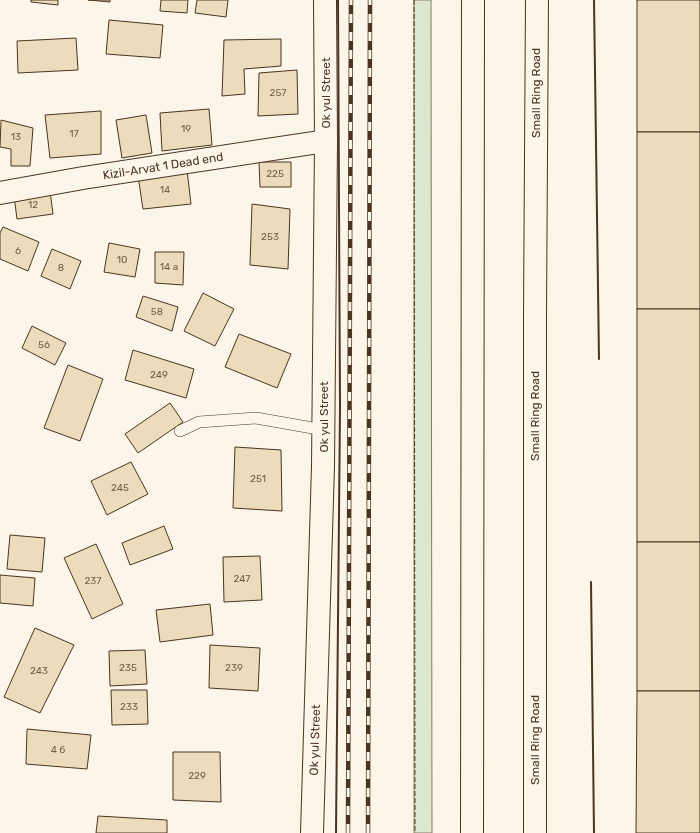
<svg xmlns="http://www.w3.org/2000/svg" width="700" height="833" viewBox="0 0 700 833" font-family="Rubik,sans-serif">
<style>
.green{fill:#dce7d0;stroke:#887966}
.building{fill:#ecdcbc;stroke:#4a3520}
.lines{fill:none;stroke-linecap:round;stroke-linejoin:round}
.lane-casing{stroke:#4a3520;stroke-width:12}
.street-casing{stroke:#4a3520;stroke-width:24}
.secondary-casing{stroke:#4a3520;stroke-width:24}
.highway-casing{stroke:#4a3520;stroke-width:24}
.lane{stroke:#fbf6e9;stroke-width:11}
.street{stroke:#fbf6e9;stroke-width:22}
.secondary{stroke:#fbf6e9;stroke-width:22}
.highway{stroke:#fbf6e9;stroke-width:22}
.rail-casing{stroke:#4a3520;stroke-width:4.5}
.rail{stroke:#fbf6e9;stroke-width:3;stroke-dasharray:9;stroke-linecap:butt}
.fence{stroke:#4a3520;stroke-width:1;stroke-dasharray:5 2;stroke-linecap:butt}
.wall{stroke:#4a3520;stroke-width:2}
.labels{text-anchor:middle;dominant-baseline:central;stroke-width:3;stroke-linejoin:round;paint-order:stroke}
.number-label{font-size:10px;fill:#725f47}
.street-label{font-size:12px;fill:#4a3520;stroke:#fbf6e9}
</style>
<rect width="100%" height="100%" fill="#fbf6e9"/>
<polygon class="green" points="414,0 431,0 432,833 414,833"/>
<g class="building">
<polygon points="31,0 58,0 58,5 31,2"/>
<polygon points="88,0 110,0 110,2"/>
<polygon points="161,0 188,0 187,13 160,11"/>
<polygon points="197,0 228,0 226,17 195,13"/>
<rect x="637" y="0" width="63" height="132"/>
<polygon points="109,20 163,25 160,58 106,54"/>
<polygon points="76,38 78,70 18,73 17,41"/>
<polygon points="281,39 281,66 244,69 245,94 222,96 224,40"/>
<polygon points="297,70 298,114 258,116 259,73"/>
<polygon points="209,109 212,145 162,151 160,113"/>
<polygon points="101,111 101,154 50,158 45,115"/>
<polygon points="146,115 152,153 122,158 116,120"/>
<polygon points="1,120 33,128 30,166 11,166 11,149 0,147"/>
<rect x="637" y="132" width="63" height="177"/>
<polygon points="259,162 291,162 291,187 260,187"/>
<polygon points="187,170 191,204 143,209 138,176"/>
<polygon points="50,191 53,214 17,219 14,196"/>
<polygon points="252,204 290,209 288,269 250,265"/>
<polygon points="3,227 39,242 28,271 0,259 0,233"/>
<polygon points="109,243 140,249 135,277 104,272"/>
<polygon points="52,249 81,261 70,289 41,276"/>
<polygon points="155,252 184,252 183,285 155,283"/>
<polygon points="203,293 234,309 215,346 184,331"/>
<polygon points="143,296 178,307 172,331 136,317"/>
<rect x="637" y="309" width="63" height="233"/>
<polygon points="32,326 66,343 55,365 22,348"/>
<polygon points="239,334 291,354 277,388 225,367"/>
<polygon points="133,350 194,369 186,398 125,380"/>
<polygon points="68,365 103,379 80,441 44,428"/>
<polygon points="170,403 183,422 138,453 125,434"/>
<polygon points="235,447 281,450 282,511 233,508"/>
<polygon points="131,462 148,494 107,515 91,481"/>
<polygon points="164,526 173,549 130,565 122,543"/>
<polygon points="10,535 45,538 42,572 7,569"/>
<rect x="637" y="542" width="63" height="149"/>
<polygon points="96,544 123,604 92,619 64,558"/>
<polygon points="260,556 262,600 224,602 223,557"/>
<polygon points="0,575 35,578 33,606 0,603"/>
<polygon points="210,604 213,635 160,642 156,610"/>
<polygon points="35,628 74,645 40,713 4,697"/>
<polygon points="210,645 260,648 258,691 209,688"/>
<polygon points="145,650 147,684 110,686 109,651"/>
<polygon points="111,690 147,690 148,724 112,725"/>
<polygon points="637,691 700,691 700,833 636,833"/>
<polygon points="27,729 91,735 87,769 26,764"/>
<polygon points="173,752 220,752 221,802 173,800"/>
<polygon points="98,816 167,820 167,833 96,833"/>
</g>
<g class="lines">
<defs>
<polyline id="lane" points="180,431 199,422 256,418 324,430"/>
<polyline id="street" points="0,193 83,178 326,141"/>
<polyline id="secondary" points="312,833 323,466 326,141 325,0"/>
<g id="highway">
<polyline points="472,833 473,0"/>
<polyline points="535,833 535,313 537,0"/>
</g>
</defs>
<use href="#lane" class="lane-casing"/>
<use href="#street" class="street-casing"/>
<use href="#secondary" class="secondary-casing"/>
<use href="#highway" class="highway-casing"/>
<use href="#lane" class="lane"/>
<use href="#street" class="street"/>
<use href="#secondary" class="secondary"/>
<use href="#highway" class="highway"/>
<defs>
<g id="rail">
<polyline points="348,833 351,0"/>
<polyline points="368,833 370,0"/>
</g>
</defs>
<use href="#rail" class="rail-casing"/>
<use href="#rail" class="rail"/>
<polyline class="fence" points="414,0 415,833"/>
<g class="wall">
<polyline points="594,0 599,359"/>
<polyline points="591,582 594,833"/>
<polyline points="336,833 340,407 338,0"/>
</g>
</g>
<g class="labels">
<g class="number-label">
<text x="278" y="93">257</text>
<text x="186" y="129">19</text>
<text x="74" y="134">17</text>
<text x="16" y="137">13</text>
<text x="275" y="174">225</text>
<text x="165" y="190">14</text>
<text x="33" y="205">12</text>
<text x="270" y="237">253</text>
<text x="18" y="251">6</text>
<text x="122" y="260">10</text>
<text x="169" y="267">14 а</text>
<text x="61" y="268">8</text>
<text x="157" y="312">58</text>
<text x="44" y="345">56</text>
<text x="159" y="375">249</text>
<text x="258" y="479">251</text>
<text x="120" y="488">245</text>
<text x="242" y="579">247</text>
<text x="93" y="581">237</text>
<text x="128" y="668">235</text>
<text x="234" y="668">239</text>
<text x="39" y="671">243</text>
<text x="129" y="707">233</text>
<text x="58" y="750">4 б</text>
<text x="197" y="776">229</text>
</g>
<g class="street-label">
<text transform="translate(326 93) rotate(-90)">Ok yul Street</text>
<text transform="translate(536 93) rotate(-90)">Small Ring Road</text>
<text transform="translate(163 166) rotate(-9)">Kizil-Arvat 1 Dead end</text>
<text transform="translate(535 416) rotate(-90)">Small Ring Road</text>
<text transform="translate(324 417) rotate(-90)">Ok yul Street</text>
<text transform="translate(315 740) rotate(-88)">Ok yul Street</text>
<text transform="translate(535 740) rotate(-90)">Small Ring Road</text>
</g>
</g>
</svg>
